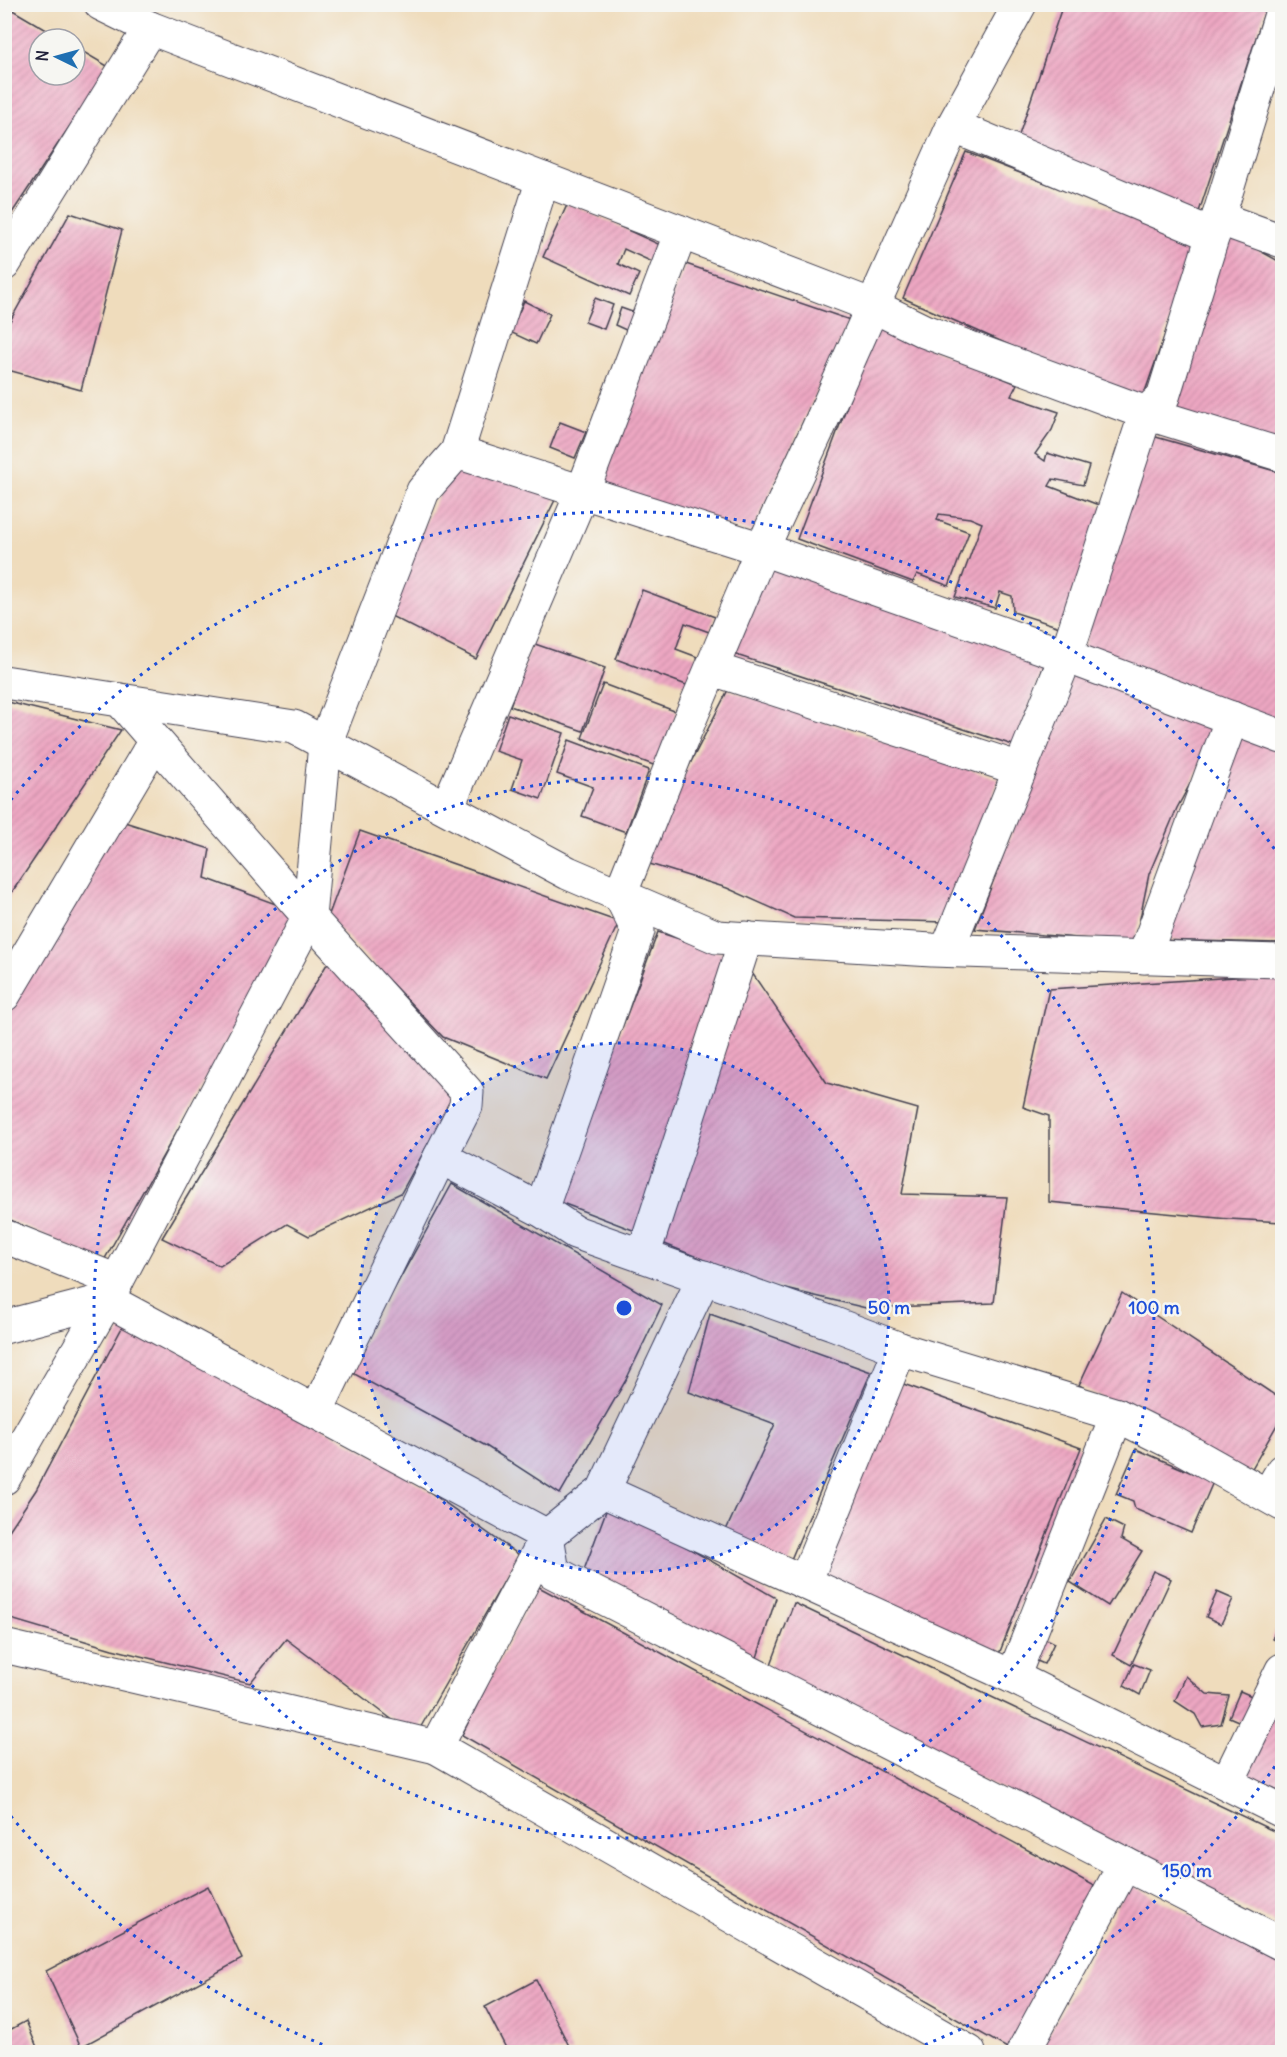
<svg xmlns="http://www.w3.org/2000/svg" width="1287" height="2057" viewBox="0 0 1287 2057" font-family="Delius,sans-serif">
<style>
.building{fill:url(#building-hatch)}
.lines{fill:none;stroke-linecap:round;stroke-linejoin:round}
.minor-casing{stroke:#413e4e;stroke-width:35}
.minor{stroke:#fff;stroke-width:33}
.ring{fill:none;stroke:#1d4ed8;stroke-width:3;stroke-dasharray:3 6}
.centre{fill:#1d4ed8;stroke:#f6f6f2;stroke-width:3}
.ring-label{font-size:18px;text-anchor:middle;font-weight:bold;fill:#1d4ed8;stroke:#f6f6f2;stroke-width:5;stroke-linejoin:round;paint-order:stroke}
</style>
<defs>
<pattern id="building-hatch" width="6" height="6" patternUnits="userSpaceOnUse" patternTransform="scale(1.5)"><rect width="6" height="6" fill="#eda7c2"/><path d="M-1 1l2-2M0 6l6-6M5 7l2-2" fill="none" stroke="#cb8fa8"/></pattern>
</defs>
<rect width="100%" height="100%" fill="#f6f6f2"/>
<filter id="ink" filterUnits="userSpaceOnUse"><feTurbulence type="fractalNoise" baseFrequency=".0167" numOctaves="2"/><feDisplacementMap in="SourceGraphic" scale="12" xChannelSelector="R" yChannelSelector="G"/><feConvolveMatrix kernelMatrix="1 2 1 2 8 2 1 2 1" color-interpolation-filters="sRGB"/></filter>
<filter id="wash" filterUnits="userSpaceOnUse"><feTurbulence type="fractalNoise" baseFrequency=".008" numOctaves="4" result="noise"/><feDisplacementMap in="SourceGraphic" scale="24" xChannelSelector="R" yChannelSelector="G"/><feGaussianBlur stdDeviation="1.35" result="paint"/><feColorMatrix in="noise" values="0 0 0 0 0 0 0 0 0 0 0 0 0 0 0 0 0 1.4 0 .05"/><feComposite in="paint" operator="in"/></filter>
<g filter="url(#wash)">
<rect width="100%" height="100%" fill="#efdcbc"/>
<g id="blocks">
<g class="building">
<polygon points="1063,4 1267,4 1197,218 1017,141"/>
<polygon points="4,5 62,39 39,39 39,75 75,75 75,47 109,67 4,225"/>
<polygon points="966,152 1197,242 1141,403 903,298"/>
<polygon points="568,203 667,248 659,265 624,249 618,264 639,274 629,296 543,257"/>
<polygon points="70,213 122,230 81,390 4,369 4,332"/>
<polygon points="1224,231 1282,263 1282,451 1165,416"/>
<polygon points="686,264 850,320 752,532 592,488"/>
<polygon points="595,298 613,305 604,329 585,322"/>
<polygon points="524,301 550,314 536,344 510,332"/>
<polygon points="621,308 635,313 628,331 615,325"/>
<polygon points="877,326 1017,384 1011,396 1059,412 1052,430 1035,454 1045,461 1047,453 1089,466 1083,485 1053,479 1049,486 1109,509 1066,629 1013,612 1012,596 1000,592 995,608 955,597 982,523 970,518 939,514 937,520 969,532 949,586 917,574 913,582 797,539"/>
<polygon points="560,422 586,432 575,458 550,448"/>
<polygon points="1142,433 1282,473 1282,723 1083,649"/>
<polygon points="455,461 557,496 476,659 383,612"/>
<polygon points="767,564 1046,659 1016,746 730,653"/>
<polygon points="642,590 715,617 709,632 685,623 676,649 700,658 689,686 616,659"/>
<polygon points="532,643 605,668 583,731 510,706"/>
<polygon points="1073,672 1224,721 1177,808 1149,874 1135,943 975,929"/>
<polygon points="603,684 677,712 656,766 582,738"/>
<polygon points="728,690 999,779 946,922 794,918 727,888 640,861"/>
<polygon points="4,701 121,730 4,904"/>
<polygon points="508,714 564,733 541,799 512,789 522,760 495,751"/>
<polygon points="1234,728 1282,746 1282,943 1153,940"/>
<polygon points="569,740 649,770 626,832 582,816 593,787 557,774"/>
<polygon points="115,819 210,849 205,878 300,913 103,1262 4,1217 4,1010"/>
<polygon points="360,831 619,922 546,1079 443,1037 328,917"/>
<polygon points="658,932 728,955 638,1232 557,1201"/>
<polygon points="330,959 455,1095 401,1193 309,1236 287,1224 220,1266 162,1238"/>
<polygon points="748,967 827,1083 918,1109 902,1194 1007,1197 994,1303 866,1308 761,1283 655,1240"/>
<polygon points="1282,974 1282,1222 1229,1219 1049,1202 1049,1116 1023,1107 1049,989"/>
<polygon points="452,1184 662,1305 626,1380 560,1494 486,1446 349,1371"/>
<polygon points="1122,1293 1282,1400 1282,1416 1247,1477 1079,1385"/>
<polygon points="710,1314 871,1372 786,1571 721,1541 775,1424 689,1392"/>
<polygon points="125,1322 393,1466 519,1555 415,1737 286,1639 250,1683 112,1649 4,1617 4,1538 36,1490"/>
<polygon points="895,1381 1081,1448 997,1659 821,1574"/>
<polygon points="1136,1449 1213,1482 1191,1533 1135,1509 1133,1501 1116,1494"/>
<polygon points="609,1503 776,1598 755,1664 584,1570"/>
<polygon points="1106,1519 1124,1528 1121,1539 1142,1551 1108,1606 1070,1582"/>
<polygon points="1153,1571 1171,1579 1131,1665 1113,1655"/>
<polygon points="537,1586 1104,1891 1014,2052 462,1735"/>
<polygon points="1217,1592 1233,1599 1221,1624 1206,1617"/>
<polygon points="794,1603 1282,1835 1282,1926 767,1675"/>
<polygon points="1278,1625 1282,1627 1282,1644 1272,1639"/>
<polygon points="1038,1635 1054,1643 1044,1664 1028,1657"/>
<polygon points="1134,1664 1150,1670 1140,1695 1124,1686"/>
<polygon points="1186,1676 1207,1694 1229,1696 1221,1724 1202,1727 1195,1714 1175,1701"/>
<polygon points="1282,1687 1282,1792 1240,1772"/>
<polygon points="1240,1691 1256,1698 1245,1724 1229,1717"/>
<polygon points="1129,1884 1282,1963 1282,2052 1040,2052"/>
<polygon points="208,1886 242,1959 81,2047 46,1971"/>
<polygon points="536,1980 572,2052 508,2052 485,2007"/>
<polygon points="26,2021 39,2052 4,2052 4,2033"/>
</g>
</g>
</g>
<g filter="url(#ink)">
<use href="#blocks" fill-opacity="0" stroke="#413e4e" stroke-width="1.5"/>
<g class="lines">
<defs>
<g id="minor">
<polyline points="101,4 150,28"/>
<polyline points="953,126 1213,235"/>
<polyline points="1218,218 1282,241"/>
<polyline points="4,264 150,28 873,306 924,331 1146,413 1282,455"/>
<polyline points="457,452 543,179"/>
<polyline points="713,669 1020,769"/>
<polyline points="4,682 294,727 568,873 717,937 932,950 1282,961"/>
<polyline points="120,700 309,917 467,1092 466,1106 440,1157 541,1210 575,1232 832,1323 900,1349 1117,1415 1175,1444 1282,1504"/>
<polyline points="447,808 582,493 681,232"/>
<polyline points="947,950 1066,656 1146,413 1163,397 1282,11"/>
<polyline points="1144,957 1232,718"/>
<polyline points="4,995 155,741"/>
<polyline points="541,1210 638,931 620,895 685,731 762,549 818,429 953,126 1020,4"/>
<polyline points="4,1236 117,1281"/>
<polyline points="643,1256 746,938"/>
<polyline points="704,1277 603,1491 547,1536 436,1747 969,2052"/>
<polyline points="4,1327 107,1300 547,1536 553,1572 1282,1944"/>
<polyline points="316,1412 440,1157"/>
<polyline points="4,1478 107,1300 309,917 325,744 423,491 457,452 762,549 1066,656 1282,737"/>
<polyline points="603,1491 1013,1677 1282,1811"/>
<polyline points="1268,1495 1282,1471"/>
<polyline points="805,1582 900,1349"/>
<polyline points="4,1646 436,1747"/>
<polyline points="1013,1677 1117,1415"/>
<polyline points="1227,1783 1282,1670"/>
<polyline points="1023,2052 1125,1864"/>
</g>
</defs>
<use href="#minor" class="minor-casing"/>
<use href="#minor" class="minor"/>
</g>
</g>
<circle cx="624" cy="1308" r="265" fill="#1d4ed8" fill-opacity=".12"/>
<g class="ring">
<circle cx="624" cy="1308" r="265"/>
<circle cx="624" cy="1308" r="530"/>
<path d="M1280 1759A796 796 0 0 1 909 2051M339 2051A796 796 0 0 1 5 1809M5 807A796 796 0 0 1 1280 857"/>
</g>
<circle cx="624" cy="1308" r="9" class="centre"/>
<g class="ring-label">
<text x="889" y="1314">50 m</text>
<text x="1154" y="1314">100 m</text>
<text x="1187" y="1877">150 m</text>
</g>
<rect width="1287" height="2057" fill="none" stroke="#f6f6f2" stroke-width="24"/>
<g transform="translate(57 57) rotate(275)"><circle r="28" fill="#f6f6f2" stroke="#a1a1a9" stroke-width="1.5"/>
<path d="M0-4.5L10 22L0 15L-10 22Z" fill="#1f6fb2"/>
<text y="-9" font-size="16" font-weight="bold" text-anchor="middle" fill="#22223b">N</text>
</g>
</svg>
